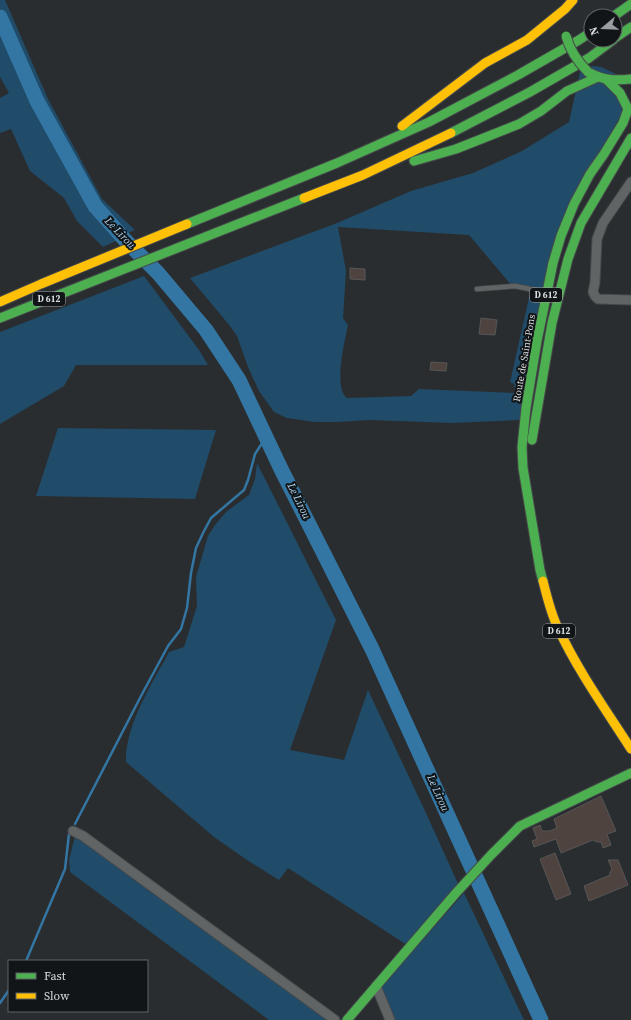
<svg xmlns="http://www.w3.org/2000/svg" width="631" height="1020" viewBox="0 0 631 1020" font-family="'Source Serif 4',serif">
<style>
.green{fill:#204b69;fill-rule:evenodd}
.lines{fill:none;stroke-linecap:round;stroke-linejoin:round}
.stream{stroke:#3376a3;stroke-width:2.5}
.river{stroke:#3376a3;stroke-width:15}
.building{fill:#4f433f;stroke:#565657}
.lane-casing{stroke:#46494b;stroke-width:6}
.street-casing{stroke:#46494b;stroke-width:11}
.fast-casing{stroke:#46494b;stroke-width:11}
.slow-casing{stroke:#46494b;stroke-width:11}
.lane{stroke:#616465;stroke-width:4.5}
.street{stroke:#616465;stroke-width:9}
.fast{stroke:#4caf50;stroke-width:9}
.slow{stroke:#ffc107;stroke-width:9}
.fast-bridge-casing{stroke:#46494b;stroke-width:11;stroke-linecap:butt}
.fast-bridge{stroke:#4caf50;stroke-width:9}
.labels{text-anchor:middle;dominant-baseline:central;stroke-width:4;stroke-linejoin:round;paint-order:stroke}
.shield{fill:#121517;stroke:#9da0a2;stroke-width:1}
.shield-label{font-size:9px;font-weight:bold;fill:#d8dbde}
.street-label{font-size:10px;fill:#d8dbde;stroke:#121517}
.water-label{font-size:11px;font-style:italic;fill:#b0d4ef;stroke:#121517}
</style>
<rect width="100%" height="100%" fill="#2a2d2f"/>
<g class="green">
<polygon points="0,0 5,0 48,99 102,199 135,230 125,234 96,202 40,99 0,8"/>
<polygon points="0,30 39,114 70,169 92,207 120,239 103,247 77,221 64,198 30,171 11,129 0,133 0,98 9,93 0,77"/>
<path d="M593 66 601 67 616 74 624 110 573 199 521 420 452 423 370 420 337 422H315L287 418 274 412 259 391 248 367 237 336 230 326 190 278 337 223 411 191 473 173 522 151 569 122 581 68ZM338 227 469 235 513 287 531 289 510 382 514 384 516 393 419 389 411 396 347 398C333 388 345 340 348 325L343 318 346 271Z"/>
<polygon points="144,276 199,350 208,365 76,365 64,386 0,424 0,332"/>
<polygon points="58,428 216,430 195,499 36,496"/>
<path d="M257 463 336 620 290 750 344 760 368 690 426 813 459 886 407 945 288 868 279 880 247 860 214 837 126 762C125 725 152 684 169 652L184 647 197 606 196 577 208 536 215 525 226 512 249 495 255 479Z"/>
<polygon points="75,836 329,1020 269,1020 70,872 69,860"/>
<polygon points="464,893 524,1020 393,1020 380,988"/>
</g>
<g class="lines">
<g class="stream">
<polyline points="75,824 141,696 168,646 181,629 187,608 191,573 196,548 203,533 211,518 244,490 248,480 255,454 266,437"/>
<polyline points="26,961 65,869 69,834"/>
<polyline points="0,1003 9,990"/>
</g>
<polyline class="river" points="0,17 37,101 95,206 125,240 158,273 206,330 239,380 281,469 372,649 541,1020"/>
</g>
<g class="building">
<polygon points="350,268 365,269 365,280 350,279"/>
<polygon points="481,318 497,320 495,335 479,334"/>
<polygon points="431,362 447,363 446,371 430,370"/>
<polygon points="601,796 616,831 607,834 611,845 603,848 601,842 597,842 593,840 561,853 556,839 534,847 532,841 537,839 533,828 540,825 542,831 550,831 557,828 554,819"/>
<polygon points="555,853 571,894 556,900 540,859"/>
<polygon points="608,860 618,860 628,885 589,901 584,886 610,875 610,872 612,869"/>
</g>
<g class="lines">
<defs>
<polyline id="lane" points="477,289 515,286 545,292"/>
<g id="street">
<polyline points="631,182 603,223 597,239 595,282 593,292 595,296 598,299 631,300"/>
<polyline points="73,831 83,836 335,1020"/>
<polyline points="376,986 390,1020"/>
</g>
<g id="fast">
<polyline points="614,16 631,4"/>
<polyline points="615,38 631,27"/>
<path d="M588 72C602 80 615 81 631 79"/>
<polyline points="451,133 530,92 589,58 613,40"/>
<polyline points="414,161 456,149 519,124 541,111 567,91 598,77"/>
<polyline points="187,224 337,163 429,122 518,75 579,40 591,32"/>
<polyline points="0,318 304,198"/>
<polyline points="532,440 552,323 568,259 581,223 631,138"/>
<polyline points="543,581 540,570 523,468 522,447 526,408 537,341 553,263 561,236 574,204 590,174 604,154 623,123 628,109 620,93 607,80"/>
<polyline points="347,1020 456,893 491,855 520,826 631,773"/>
</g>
<g id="slow">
<polyline points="402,126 485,63 527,40 565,9 573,0"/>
<polyline points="304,198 363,175 451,133"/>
<polyline points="0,302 41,284 187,224"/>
<path d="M543 581C547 597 551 614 558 628 578 671 606 710 631 749"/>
</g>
</defs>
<use href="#lane" class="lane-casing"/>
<use href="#street" class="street-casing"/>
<use href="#fast" class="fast-casing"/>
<use href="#slow" class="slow-casing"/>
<use href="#lane" class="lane"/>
<use href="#street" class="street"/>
<use href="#fast" class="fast"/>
<use href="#slow" class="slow"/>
<defs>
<path id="fast-bridge" d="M566 36C570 51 577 61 588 72"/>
</defs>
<use href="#fast-bridge" class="fast-bridge-casing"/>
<use href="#fast-bridge" class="fast-bridge"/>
</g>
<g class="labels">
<g class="shield">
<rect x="530" y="288" width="32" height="14" rx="3"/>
<rect x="33" y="292" width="32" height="14" rx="3"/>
<rect x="543" y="624" width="32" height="14" rx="3"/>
</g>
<g class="shield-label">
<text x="546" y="295">D 612</text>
<text x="49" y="299">D 612</text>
<text x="559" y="631">D 612</text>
</g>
<g class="street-label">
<text transform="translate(524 358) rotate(-80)">Route de Saint-Pons</text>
</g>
<g class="water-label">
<text transform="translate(120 233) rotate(46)">Le Lirou</text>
<text transform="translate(299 501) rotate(64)">Le Lirou</text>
<text transform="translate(438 793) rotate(66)">Le Lirou</text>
</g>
</g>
<rect x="8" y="960" width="140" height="52" fill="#121517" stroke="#616467"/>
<rect x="16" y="973" width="20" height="6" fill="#4caf50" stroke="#616467"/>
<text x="44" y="980" font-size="12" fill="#d8dbde">Fast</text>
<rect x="16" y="993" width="20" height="6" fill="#ffc107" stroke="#616467"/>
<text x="44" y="1000" font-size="12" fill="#d8dbde">Slow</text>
<g transform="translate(603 28) rotate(251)"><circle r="19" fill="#121517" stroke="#616467"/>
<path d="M0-3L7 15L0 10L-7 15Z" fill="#9b9ea1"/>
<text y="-6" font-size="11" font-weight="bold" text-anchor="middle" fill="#d8dbde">N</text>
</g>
</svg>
